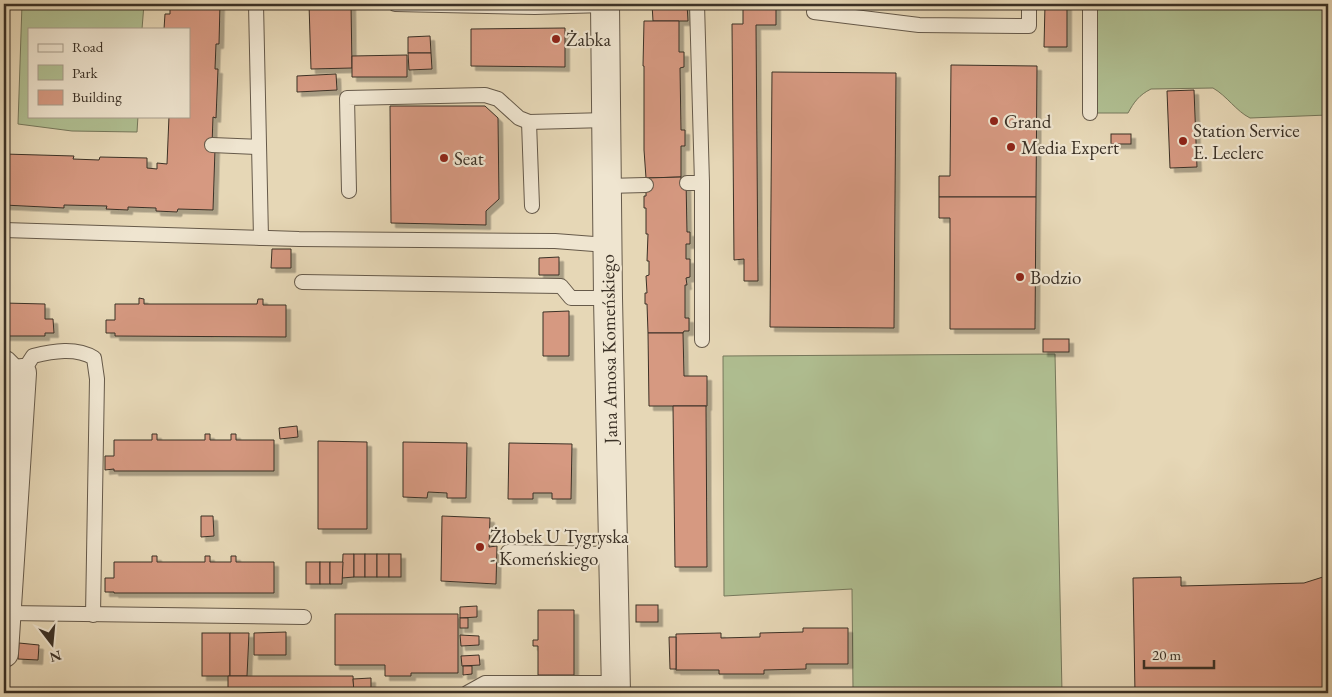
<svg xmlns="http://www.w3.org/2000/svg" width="1332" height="697" viewBox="0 0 1332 697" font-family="'EB Garamond',serif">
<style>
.green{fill:#b0bf92;stroke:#76785c}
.building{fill:#d69981;stroke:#3b3126;filter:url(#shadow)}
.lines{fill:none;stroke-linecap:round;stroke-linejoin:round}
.service-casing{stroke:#665a4a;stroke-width:16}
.minor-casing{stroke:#665a4a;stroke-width:30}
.service{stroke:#efe5d0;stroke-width:14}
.minor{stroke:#efe5d0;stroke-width:28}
.poi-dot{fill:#8f2418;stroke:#efe5d0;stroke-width:2}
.labels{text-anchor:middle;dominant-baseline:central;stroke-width:4.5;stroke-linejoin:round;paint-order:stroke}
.poi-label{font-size:19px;fill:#3b3126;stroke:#efe5d0;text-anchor:start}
.street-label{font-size:19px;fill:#3b3126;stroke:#efe5d0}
</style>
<defs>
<filter id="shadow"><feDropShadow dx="4.5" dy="4.5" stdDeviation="0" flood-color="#0004"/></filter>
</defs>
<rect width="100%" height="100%" fill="#e6d7b6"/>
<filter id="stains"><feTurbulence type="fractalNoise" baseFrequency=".004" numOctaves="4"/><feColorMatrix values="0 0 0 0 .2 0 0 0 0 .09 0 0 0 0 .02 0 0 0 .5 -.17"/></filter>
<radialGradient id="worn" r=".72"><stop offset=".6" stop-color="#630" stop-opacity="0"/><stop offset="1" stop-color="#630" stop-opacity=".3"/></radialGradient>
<g class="green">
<polygon points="22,4 144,4 142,29 29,29 29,116 138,116 137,132 72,131 18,124"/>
<path d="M1090 4H1328V115L1250 118C1236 111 1227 96 1213 88L1151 89C1139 95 1134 102 1128 113H1090Z"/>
<polygon points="1055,354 1062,693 877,693 877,688 853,688 852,589 724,596 723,356"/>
</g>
<g class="building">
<polygon points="170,4 220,4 219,44 216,44 215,69 218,69 216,118 213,117 212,145 215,149 213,210 178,209 177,212 156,211 156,208 128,207 128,210 106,209 107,206 64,205 64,208 4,205 4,154 74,156 73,159 99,160 100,157 147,158 147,168 157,169 157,163 167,164 169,116 189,116 189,29 164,29 165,14 170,14"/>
<polygon points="309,4 351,4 352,68 311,69"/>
<polygon points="652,4 687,4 688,21 653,21"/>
<polygon points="743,4 776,4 776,25 756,25 758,281 744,281 744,259 734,260 732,24 743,24"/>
<polygon points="1045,4 1067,4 1067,47 1044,47"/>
<polygon points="644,21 679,21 679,52 684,52 684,67 680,68 681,130 685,130 685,146 681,146 681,177 646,178 644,150 644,66 643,66"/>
<polygon points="565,28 565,67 471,66 471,29"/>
<polygon points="430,36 431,53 408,53 408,37"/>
<polygon points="408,53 431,53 432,69 409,70"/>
<polygon points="407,55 407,77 352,77 352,56"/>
<polygon points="951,65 1037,66 1036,197 939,197 939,176 950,176"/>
<polygon points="772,72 896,73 894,328 770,327"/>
<polygon points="336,74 337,90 297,92 297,76"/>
<polygon points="1194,90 1197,167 1170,168 1167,91"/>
<polygon points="390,106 485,106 498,118 499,199 486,211 486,225 391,223"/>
<rect x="1111" y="134" width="20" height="10"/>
<polygon points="681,177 681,180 686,180 687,232 690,232 690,244 686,244 686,259 690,259 690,277 686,278 687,285 685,285 685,318 689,318 689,331 684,331 683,333 648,333 647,304 645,304 645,293 647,293 646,276 649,275 649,261 647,261 648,234 646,234 646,208 644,208 644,196 646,196 646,178"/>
<polygon points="939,197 1036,197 1035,329 950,329 950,218 939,218"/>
<polygon points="272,249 291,249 291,268 271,268"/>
<polygon points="559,257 559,275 539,275 539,258"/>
<polygon points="139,298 144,299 144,304 257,304 258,299 263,299 263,305 286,305 286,337 115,336 115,333 106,333 106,320 115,320 115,304 139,304"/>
<polygon points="4,303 45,304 45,319 53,319 54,333 45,333 45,336 4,336"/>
<polygon points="569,311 569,356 543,356 543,312"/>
<polygon points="648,333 683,333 684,376 707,376 707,406 649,406"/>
<rect x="1043" y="339" width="26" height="13"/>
<polygon points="673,406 706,406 707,567 675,567"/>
<polygon points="297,426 298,437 280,439 279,428"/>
<polygon points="152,434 157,434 157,440 205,440 205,434 210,434 210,440 231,440 231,434 236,434 236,440 274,440 274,471 114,471 114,469 105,470 105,456 114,456 114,440 152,440"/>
<polygon points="318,441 367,442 367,529 318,529"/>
<polygon points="403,442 467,443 466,498 447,498 447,493 428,492 427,498 403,497"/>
<polygon points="509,443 572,444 571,499 552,499 552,493 533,493 533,499 508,499"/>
<polygon points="201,516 213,516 214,536 201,537"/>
<polygon points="442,516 490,518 489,547 497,546 496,584 441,581"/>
<polygon points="343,554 354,554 354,577 342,578"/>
<rect x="354" y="554" width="11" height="23"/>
<rect x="365" y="554" width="12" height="23"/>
<rect x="377" y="554" width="12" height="23"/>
<rect x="389" y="554" width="12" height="23"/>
<polygon points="152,556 157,556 157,562 205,562 205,556 210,556 210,562 231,562 231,556 236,556 236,562 274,562 274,593 114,593 114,592 105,592 105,578 114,578 114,562 152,562"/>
<rect x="306" y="562" width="14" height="22"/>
<rect x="320" y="562" width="10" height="22"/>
<polygon points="330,562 343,562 342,584 330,584"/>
<polygon points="1326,576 1328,576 1328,693 1135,693 1133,578 1181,577 1181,586 1304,583"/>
<rect x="636" y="605" width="22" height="17"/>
<polygon points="477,606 477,617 460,618 460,607"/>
<polygon points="538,610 574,610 574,675 538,675 538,646 533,646 533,640 538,640"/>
<polygon points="335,614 458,614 458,673 411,673 411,676 385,676 385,665 335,665"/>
<rect x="460" y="618" width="8" height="10"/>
<polygon points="803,628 848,628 848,664 806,664 806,669 764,670 764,674 719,674 719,670 676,670 676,634 721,633 721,638 760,637 760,633 803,632"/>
<polygon points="286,632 286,655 254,655 254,633"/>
<rect x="202" y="633" width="28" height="43"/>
<polygon points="230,633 249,633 247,676 230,676"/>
<polygon points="460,635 479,636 479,645 461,646"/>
<polygon points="669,637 676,637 676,669 670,669"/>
<polygon points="19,643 39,645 38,660 18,659"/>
<polygon points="479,655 480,665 462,666 461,656"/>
<polygon points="463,666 472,666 472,674 463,675"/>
<polygon points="228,676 353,676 354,693 228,693"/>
<polygon points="371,678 371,693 354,693 353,679"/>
<polygon points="61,688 66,688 66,693 60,693"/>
<rect x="97" y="688" width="5" height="5"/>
<rect x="853" y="688" width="24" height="5"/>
<rect x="133" y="689" width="6" height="4"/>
</g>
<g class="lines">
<defs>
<g id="service">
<polyline points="256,4 261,238"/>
<polyline points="395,4 535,7 605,5"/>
<polyline points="697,4 702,183 702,340"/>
<polyline points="1090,4 1090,113"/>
<polyline points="814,12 919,25 1029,26 1029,4"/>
<polyline points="529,122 532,206"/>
<polyline points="212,145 259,147"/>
<polyline points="687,183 702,183"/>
<polyline points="606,186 646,185"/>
<polyline points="349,191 347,98 485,95 498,99 519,118 529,122 607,120"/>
<polyline points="4,230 299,239 555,241 607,245"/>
<polyline points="302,282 561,286 571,298 608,298"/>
<path d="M4 357 8 359 22 373 33 356C53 351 76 347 94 358L97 379 93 615"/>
<polyline points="508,552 612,554"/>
<polyline points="7,613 304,617"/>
<polyline points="467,693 485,683 615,683"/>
</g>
<g id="minor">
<polyline points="605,4 608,298 616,693"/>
<polyline points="4,653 22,373"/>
</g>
</defs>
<use href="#service" class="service-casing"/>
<use href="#minor" class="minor-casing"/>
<use href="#service" class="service"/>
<use href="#minor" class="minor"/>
</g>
<g class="poi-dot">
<circle cx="556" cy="39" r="5"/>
<circle cx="994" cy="121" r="5"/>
<circle cx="1183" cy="141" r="5"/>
<circle cx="1011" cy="147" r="5"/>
<circle cx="444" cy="158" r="5"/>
<circle cx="1020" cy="277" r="5"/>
<circle cx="480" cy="547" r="5"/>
</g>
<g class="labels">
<g class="poi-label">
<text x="566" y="39">Żabka</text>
<text x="1004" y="121">Grand</text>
<text x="1193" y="130">Station Service<tspan x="1193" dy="22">E. Leclerc</tspan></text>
<text x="1021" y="147">Media Expert</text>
<text x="454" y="158">Seat</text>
<text x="1030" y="277">Bodzio</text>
<text x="490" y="536">Żłobek U Tygryska<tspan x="490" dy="22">- Komeńskiego</tspan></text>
</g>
<g class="street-label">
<text transform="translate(609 349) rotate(-91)">Jana Amosa Komeńskiego</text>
</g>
</g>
<rect width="1332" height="697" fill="none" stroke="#e6d7b6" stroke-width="20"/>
<rect x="5" y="5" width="1322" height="687" fill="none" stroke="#3b3126" stroke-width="2.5"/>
<rect x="10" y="10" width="1312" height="677" fill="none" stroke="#3b3126"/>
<rect x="28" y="28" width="162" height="90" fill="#efe5d0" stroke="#a79d8c"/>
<rect x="38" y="44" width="25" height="8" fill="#efe5d0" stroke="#a79d8c"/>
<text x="72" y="52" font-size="15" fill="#3b3126">Road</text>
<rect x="38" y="65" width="25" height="15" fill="#b0bf92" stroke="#a79d8c"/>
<text x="72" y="78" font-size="15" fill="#3b3126">Park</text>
<rect x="38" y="90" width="25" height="15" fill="#d69981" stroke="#a79d8c"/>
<text x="72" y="102" font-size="15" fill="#3b3126">Building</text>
<g transform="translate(52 644) rotate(164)" stroke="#efe5d0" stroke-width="4" paint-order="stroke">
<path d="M0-4L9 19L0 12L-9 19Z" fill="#3b3126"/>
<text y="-8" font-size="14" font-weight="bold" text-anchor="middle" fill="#3b3126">N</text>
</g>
<path d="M1144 660v8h70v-8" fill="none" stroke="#3b3126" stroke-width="2.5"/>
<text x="1152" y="660" font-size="15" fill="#3b3126" stroke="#efe5d0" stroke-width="4" paint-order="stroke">20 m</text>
<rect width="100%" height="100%" filter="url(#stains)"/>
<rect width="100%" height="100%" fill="url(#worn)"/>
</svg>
